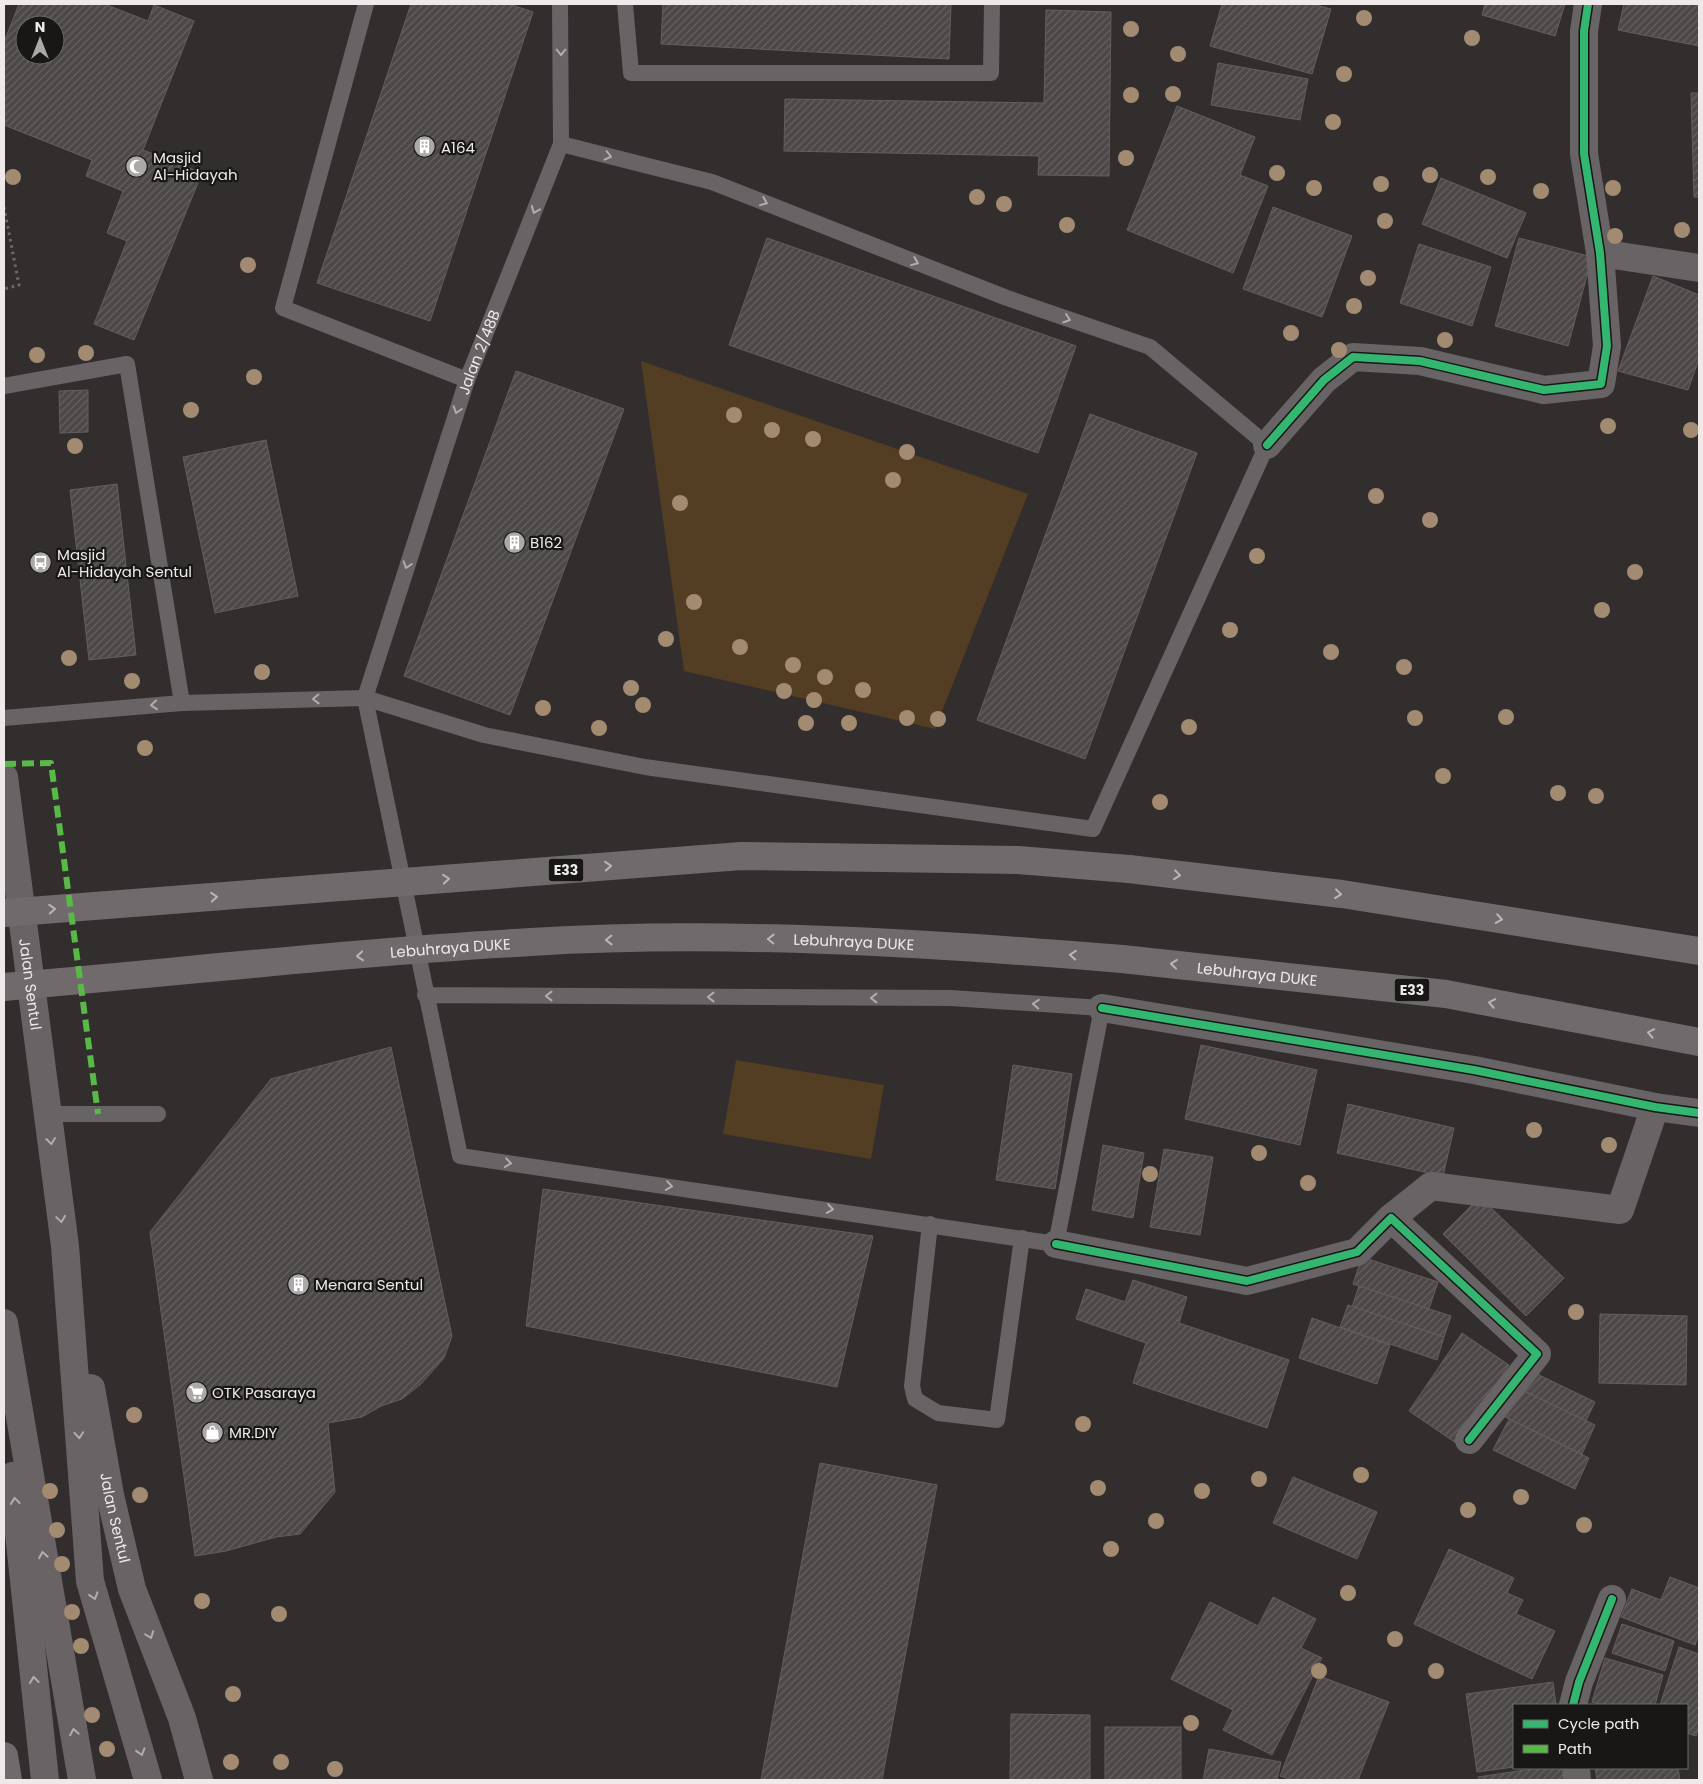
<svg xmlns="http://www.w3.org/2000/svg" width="1703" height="1784" viewBox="0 0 1703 1784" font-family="Poppins,sans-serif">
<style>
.park{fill:#533d23}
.building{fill:url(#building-hatch);stroke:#625f5e;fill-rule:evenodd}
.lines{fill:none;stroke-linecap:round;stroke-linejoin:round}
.path{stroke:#6e6a6c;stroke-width:3;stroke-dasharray:2.5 4;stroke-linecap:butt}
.lane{stroke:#686365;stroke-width:16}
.street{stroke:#686365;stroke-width:28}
.primary{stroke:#696365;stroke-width:28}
.highway{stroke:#706a6c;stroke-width:28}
.highway-bridge{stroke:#706a6c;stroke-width:28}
.quiet{stroke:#58b947;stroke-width:6;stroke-dasharray:12 6;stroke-linecap:butt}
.cycleway-casing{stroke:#191616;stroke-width:11}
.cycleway{stroke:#33b770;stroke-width:8}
.tree{fill:#a38b72}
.oneway{stroke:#b2adae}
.oneway2{stroke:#bcb6b8}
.oneway3{stroke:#b3adae}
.labels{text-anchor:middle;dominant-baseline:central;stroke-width:4.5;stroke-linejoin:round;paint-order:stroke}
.shield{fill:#191616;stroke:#afaaaa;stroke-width:1}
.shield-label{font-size:14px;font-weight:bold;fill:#efe9ea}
.poi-label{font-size:15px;fill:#efe9ea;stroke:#191616;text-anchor:start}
.street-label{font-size:15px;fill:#efe9ea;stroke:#191616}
</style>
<defs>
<pattern id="building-hatch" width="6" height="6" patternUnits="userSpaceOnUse" patternTransform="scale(1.25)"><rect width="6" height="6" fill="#4c4848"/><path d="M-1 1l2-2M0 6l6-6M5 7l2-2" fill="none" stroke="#666263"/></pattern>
</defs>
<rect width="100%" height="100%" fill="#322e2e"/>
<g class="park">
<polygon points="641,361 1028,494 935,729 684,671"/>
<polygon points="736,1060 884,1085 871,1159 723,1134"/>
</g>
<g class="building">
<path d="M19 4H104L148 21 154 5 194 21 143 150 202 173 134 340 94 324 127 241 107 233 123 191 86 176 92 160 4 125V42ZM25 25H55V55H25Z"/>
<polygon points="411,4 509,4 533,12 430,321 317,283"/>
<polygon points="663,4 951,4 949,59 661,44"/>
<polygon points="1222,4 1312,4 1331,9 1312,74 1210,46"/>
<polygon points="1485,4 1565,4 1555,36 1482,15"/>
<polygon points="1624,4 1699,4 1699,46 1618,30"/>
<polygon points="1046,10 1111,12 1109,176 1038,175 1039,156 784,151 785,99 1044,103"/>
<polygon points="1218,63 1308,79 1300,120 1211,105"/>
<polygon points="1691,93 1699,93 1699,197 1694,197"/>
<polygon points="1177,106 1255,137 1240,175 1268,186 1233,273 1127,230"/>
<polygon points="1441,178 1526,213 1507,258 1422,224"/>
<polygon points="1273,207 1352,236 1322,317 1243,289"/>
<polygon points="767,238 1076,346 1038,453 729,345"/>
<polygon points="1519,238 1592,257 1568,346 1495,326"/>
<polygon points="1419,244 1491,267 1472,326 1400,303"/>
<polygon points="1653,276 1699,295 1699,359 1688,390 1618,371"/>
<polygon points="516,371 624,409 510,715 404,676"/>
<polygon points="88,390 88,432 60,433 59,391"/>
<polygon points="1090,414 1197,453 1085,759 977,720"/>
<polygon points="266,440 298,596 215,613 183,457"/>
<polygon points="117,484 136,655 89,660 70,490"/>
<polygon points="1201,1045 1317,1070 1300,1145 1185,1119"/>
<polygon points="391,1047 452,1336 444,1358 421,1384 402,1399 381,1406 362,1417 328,1423 335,1492 300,1534 276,1537 226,1551 195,1556 150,1232 271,1079"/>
<polygon points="1013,1065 1072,1074 1055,1189 996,1180"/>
<polygon points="1348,1104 1454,1128 1443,1176 1337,1153"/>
<polygon points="1103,1145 1144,1153 1133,1218 1092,1210"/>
<polygon points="1164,1149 1213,1157 1200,1235 1150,1227"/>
<polygon points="543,1189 873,1236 837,1387 526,1326"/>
<polygon points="1480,1197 1564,1278 1526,1316 1443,1234"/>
<polygon points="1362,1257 1438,1282 1429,1309 1353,1284"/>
<polygon points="1133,1280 1187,1297 1179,1323 1289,1360 1267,1428 1133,1383 1146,1343 1076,1319 1086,1289 1125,1302"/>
<polygon points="1359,1286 1451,1316 1444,1337 1352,1307"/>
<polygon points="1348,1305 1444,1337 1437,1360 1340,1327"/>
<polygon points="1600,1314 1687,1316 1686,1385 1599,1383"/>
<polygon points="1312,1318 1390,1345 1377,1384 1299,1358"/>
<polygon points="1462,1333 1509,1365 1456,1443 1409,1411"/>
<polygon points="1533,1372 1595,1402 1586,1421 1524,1391"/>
<polygon points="1524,1391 1595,1425 1582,1454 1501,1415"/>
<polygon points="1509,1419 1589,1458 1575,1489 1493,1450"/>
<polygon points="820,1463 937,1485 882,1780 761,1780"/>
<polygon points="1293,1477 1377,1512 1357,1559 1273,1523"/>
<polygon points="1449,1549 1514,1578 1507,1593 1523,1600 1516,1614 1555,1631 1532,1679 1414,1624"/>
<polygon points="1670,1577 1699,1588 1699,1634 1695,1645 1621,1617 1632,1589 1661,1600"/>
<polygon points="1273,1597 1316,1619 1301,1648 1322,1658 1272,1755 1223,1730 1233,1710 1171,1679 1210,1602 1258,1626"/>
<polygon points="1622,1624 1674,1641 1665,1671 1612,1653"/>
<polygon points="1679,1647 1699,1654 1699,1726 1696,1736 1687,1733 1687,1705 1660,1705"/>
<polygon points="1605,1658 1663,1675 1655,1705 1603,1705 1592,1702"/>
<polygon points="1319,1676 1389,1702 1358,1780 1292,1780 1280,1776"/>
<polygon points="1553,1682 1556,1705 1514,1705 1514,1767 1477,1772 1466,1694"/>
<polygon points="1011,1714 1090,1715 1090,1780 1010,1780"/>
<rect x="1105" y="1727" width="76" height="53"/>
<polygon points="1209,1749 1281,1762 1277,1780 1203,1780"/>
<polygon points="1539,1768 1566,1768 1568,1780 1479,1780 1478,1777"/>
<polygon points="1595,1768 1678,1768 1680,1780 1597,1780"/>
</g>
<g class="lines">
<polyline class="path" points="4,207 19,285 4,289"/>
<g class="lane">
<polyline points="366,4 283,308 467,380"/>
<polyline points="625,4 631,73 991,73 992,4"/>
<polyline points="4,386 127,364 182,703"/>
<polyline points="4,718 182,703 365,698 484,735 645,767 1093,829 1267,445 1150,347 1007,298 712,182 561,144"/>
<path id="s1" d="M425 995 951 998 1102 1008 1056 1244 460 1156 365 698 467 380 561 144 560 4"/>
<polyline points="48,1114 158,1114"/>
<polyline points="930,1224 912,1386 915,1399 938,1413 997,1420 1022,1238"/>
</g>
<g class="street">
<polyline points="1600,253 1699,268"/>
<polyline points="1267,445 1324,380 1353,357 1420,361 1544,390 1601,384 1607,346 1600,253 1584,154 1584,31 1588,4"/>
<polyline points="1102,1008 1474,1070 1655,1107 1699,1113"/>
<polyline points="1391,1218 1431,1186 1620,1210 1655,1107"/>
<polyline points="1056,1244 1247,1281 1357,1252 1391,1218 1537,1354 1469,1440"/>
<polyline points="1573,1705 1579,1682 1612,1599"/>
<polyline points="1576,1768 1577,1780"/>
</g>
<g class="primary">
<path id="s2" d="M4 777 65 1246 90 1581 148 1780"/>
<polyline points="4,1323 82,1780"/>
<path id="s3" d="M91 1388 110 1495 132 1589 182 1718 199 1780"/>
<polyline points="13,1476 45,1780"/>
</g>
<g class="highway">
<polyline points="1129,869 1342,894 1699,951"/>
<path id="s4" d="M1122 959 1446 994 1699 1042"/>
<polyline points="4,1756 8,1780"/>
</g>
<g class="highway-bridge">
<polyline points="4,913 741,856 1018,860 1129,869"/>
<path id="s5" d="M4 987C179 972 355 952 531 942 725 930 929 943 1122 959"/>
</g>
<polyline class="quiet" points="4,764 51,763 98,1114"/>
<defs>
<g id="cycleway">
<polyline points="1267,445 1324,380 1353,357 1420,361 1544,390 1601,384 1607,346 1600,253 1584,154 1584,31 1588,4"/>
<polyline points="1102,1008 1474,1070 1655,1107 1699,1113"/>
<polyline points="1056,1244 1247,1281 1357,1252 1391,1218 1537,1354 1469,1440"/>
<polyline points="1573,1705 1579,1682 1612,1599"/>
</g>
</defs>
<use href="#cycleway" class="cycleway-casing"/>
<use href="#cycleway" class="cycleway"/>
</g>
<g class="tree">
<circle cx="1364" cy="18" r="8"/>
<circle cx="1131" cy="29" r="8"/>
<circle cx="1472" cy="38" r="8"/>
<circle cx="1178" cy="54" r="8"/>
<circle cx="1344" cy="74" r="8"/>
<circle cx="1173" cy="94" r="8"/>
<circle cx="1131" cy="95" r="8"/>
<circle cx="1333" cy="122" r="8"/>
<circle cx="1126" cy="158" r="8"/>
<circle cx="1277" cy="173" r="8"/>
<circle cx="1430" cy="175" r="8"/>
<circle cx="13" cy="177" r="8"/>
<circle cx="1488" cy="177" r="8"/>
<circle cx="1381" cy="184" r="8"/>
<circle cx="1314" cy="188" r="8"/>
<circle cx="1613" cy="188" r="8"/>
<circle cx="1541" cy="191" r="8"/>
<circle cx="977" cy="197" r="8"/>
<circle cx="1004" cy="204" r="8"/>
<circle cx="1385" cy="221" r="8"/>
<circle cx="1067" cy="225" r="8"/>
<circle cx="1682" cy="230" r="8"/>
<circle cx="1615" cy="236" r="8"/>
<circle cx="248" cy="265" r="8"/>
<circle cx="1368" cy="278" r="8"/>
<circle cx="1354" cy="306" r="8"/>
<circle cx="1291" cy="333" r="8"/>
<circle cx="1445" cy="340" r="8"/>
<circle cx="1339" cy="350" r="8"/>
<circle cx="86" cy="353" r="8"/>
<circle cx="37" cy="355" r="8"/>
<circle cx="254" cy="377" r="8"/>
<circle cx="191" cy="410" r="8"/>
<circle cx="734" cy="415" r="8"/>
<circle cx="1608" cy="426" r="8"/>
<circle cx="772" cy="430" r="8"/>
<circle cx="1691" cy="430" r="8"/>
<circle cx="813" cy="439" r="8"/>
<circle cx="75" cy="446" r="8"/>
<circle cx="907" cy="452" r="8"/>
<circle cx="893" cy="480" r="8"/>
<circle cx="1376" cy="496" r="8"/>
<circle cx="680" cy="503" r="8"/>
<circle cx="1430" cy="520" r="8"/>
<circle cx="1257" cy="556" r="8"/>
<circle cx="1635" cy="572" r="8"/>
<circle cx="694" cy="602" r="8"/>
<circle cx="1602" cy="610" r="8"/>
<circle cx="1230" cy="630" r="8"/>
<circle cx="666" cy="639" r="8"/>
<circle cx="740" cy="647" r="8"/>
<circle cx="1331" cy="652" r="8"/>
<circle cx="69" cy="658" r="8"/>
<circle cx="793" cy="665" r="8"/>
<circle cx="1404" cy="667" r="8"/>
<circle cx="262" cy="672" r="8"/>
<circle cx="825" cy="677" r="8"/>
<circle cx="132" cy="681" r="8"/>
<circle cx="631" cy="688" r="8"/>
<circle cx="863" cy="690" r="8"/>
<circle cx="784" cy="691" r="8"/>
<circle cx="814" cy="700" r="8"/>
<circle cx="643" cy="705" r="8"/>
<circle cx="543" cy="708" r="8"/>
<circle cx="1506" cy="717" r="8"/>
<circle cx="907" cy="718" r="8"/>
<circle cx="1415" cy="718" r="8"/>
<circle cx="938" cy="719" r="8"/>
<circle cx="806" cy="723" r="8"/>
<circle cx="849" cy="723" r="8"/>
<circle cx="1189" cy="727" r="8"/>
<circle cx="599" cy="728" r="8"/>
<circle cx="145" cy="748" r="8"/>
<circle cx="1443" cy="776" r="8"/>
<circle cx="1558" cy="793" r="8"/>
<circle cx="1596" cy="796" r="8"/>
<circle cx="1160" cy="802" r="8"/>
<circle cx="1534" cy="1130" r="8"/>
<circle cx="1609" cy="1145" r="8"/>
<circle cx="1259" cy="1153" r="8"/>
<circle cx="1150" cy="1174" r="8"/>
<circle cx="1308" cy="1183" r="8"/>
<circle cx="1576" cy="1312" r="8"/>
<circle cx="134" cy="1415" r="8"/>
<circle cx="1083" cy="1424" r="8"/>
<circle cx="1361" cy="1475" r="8"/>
<circle cx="1259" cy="1479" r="8"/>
<circle cx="1098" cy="1488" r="8"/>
<circle cx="50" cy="1491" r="8"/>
<circle cx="1202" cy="1491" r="8"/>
<circle cx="140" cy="1495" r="8"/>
<circle cx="1521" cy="1497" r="8"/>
<circle cx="1468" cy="1510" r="8"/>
<circle cx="1156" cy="1521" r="8"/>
<circle cx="1584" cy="1525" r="8"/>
<circle cx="57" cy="1530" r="8"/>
<circle cx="1111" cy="1549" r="8"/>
<circle cx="62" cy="1564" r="8"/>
<circle cx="1348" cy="1593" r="8"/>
<circle cx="202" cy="1601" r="8"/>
<circle cx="72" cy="1612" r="8"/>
<circle cx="279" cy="1614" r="8"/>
<circle cx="1395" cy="1639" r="8"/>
<circle cx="81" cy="1646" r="8"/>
<circle cx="1319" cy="1671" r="8"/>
<circle cx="1436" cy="1671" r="8"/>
<circle cx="233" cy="1694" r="8"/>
<circle cx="92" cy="1715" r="8"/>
<circle cx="1191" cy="1723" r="8"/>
<circle cx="107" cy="1749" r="8"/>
<circle cx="231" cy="1762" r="8"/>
<circle cx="281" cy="1762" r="8"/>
<circle cx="335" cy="1769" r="8"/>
</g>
<defs><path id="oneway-chevron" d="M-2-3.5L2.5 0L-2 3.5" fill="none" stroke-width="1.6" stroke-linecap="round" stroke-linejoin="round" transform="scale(1.25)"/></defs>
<g class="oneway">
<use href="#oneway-chevron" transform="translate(561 52) rotate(90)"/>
<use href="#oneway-chevron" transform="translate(608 156) rotate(14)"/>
<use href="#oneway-chevron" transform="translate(764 202) rotate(22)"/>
<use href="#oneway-chevron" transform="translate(535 210) rotate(112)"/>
<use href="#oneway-chevron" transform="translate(915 262) rotate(22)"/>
<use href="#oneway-chevron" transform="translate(1067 319) rotate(19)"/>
<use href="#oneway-chevron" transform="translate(457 410) rotate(108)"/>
<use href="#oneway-chevron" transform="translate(407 565) rotate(108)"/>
<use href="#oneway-chevron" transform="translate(316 699) rotate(179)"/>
<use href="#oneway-chevron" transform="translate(154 705) rotate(175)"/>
<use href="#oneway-chevron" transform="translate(549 996) rotate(-180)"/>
<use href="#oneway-chevron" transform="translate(711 997) rotate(-180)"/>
<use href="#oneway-chevron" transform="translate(874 998) rotate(-180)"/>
<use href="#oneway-chevron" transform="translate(1036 1004) rotate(-176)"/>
<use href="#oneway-chevron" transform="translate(508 1163) rotate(8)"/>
<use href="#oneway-chevron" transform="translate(669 1186) rotate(8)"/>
<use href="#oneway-chevron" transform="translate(830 1209) rotate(8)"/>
</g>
<g class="oneway2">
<use href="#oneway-chevron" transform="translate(608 866) rotate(-5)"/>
<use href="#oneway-chevron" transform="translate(1177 875) rotate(7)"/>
<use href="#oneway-chevron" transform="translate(446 879) rotate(-5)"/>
<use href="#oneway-chevron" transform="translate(1338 894) rotate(7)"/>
<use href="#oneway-chevron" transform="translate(214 897) rotate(-4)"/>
<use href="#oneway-chevron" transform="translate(52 909) rotate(-4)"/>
<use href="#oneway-chevron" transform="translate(1499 919) rotate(9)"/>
<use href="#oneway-chevron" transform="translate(771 939) rotate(-179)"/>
<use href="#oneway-chevron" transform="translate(609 940) rotate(179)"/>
<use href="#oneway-chevron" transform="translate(1073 955) rotate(-175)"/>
<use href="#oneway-chevron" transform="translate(360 956) rotate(175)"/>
<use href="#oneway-chevron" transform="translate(1174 964) rotate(-174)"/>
<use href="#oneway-chevron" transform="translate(1492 1003) rotate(-169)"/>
<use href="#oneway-chevron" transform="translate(1651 1033) rotate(-169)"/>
</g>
<g class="oneway3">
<use href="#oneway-chevron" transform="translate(51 1141) rotate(83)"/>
<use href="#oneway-chevron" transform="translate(61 1219) rotate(82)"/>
<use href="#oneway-chevron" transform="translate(79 1435) rotate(86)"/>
<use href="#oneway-chevron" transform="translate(15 1501) rotate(-96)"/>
<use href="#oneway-chevron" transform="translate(43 1555) rotate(-100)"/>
<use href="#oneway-chevron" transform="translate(94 1596) rotate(73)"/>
<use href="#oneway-chevron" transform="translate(150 1635) rotate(69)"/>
<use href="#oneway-chevron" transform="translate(34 1680) rotate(-96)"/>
<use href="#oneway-chevron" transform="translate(74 1732) rotate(-100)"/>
<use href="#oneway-chevron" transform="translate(141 1752) rotate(73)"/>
</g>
<defs>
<symbol id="building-disc" viewBox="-11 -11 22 22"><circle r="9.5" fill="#ada8a8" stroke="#191616"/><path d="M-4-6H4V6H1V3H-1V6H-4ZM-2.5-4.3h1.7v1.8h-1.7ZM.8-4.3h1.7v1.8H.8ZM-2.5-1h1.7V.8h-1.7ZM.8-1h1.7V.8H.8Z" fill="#fff"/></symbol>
<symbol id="mosque-disc" viewBox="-11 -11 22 22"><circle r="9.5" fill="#ada8a8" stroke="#191616"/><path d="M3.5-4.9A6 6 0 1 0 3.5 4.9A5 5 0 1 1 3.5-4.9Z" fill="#fff"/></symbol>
<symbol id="bus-disc" viewBox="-11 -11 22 22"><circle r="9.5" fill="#ada8a8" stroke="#191616"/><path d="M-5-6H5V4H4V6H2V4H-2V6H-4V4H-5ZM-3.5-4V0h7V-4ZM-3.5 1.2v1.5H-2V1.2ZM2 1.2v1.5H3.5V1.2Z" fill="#fff"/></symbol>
<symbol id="supermarket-disc" viewBox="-11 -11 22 22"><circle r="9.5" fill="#ada8a8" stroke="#191616"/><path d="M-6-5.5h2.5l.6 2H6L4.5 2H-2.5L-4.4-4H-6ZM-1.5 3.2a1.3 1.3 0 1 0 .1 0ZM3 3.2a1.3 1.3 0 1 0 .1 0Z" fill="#fff"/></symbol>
<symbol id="shop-disc" viewBox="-11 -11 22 22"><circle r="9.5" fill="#ada8a8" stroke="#191616"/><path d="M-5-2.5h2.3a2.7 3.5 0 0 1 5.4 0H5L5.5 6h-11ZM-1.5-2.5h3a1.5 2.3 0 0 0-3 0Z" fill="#fff"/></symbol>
</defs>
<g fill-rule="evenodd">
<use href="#building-disc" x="412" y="134" width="25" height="25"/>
<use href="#mosque-disc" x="124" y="154" width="25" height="25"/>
<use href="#building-disc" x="502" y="530" width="25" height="25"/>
<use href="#bus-disc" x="28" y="550" width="25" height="25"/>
<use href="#building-disc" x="286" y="1272" width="25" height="25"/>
<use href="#supermarket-disc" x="184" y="1380" width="25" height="25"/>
<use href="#shop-disc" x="200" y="1420" width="25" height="25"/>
</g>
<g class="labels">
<g class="shield">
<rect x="548.5" y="858.5" width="35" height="23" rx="4"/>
<rect x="1394.5" y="978.5" width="35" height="23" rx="4"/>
</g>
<g class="shield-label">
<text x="566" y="870">E33</text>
<text x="1412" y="990">E33</text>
</g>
<g class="poi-label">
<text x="441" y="147">A164</text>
<text x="153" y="157">Masjid<tspan x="153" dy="17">Al-Hidayah</tspan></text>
<text x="530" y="542">B162</text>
<text x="57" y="554">Masjid<tspan x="57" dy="17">Al-Hidayah Sentul</tspan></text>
<text x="315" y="1284">Menara Sentul</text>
<text x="212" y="1392">OTK Pasaraya</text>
<text x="229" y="1432">MR.DIY</text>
</g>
<g class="street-label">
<text stroke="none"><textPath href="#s1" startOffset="2352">Jalan 2/48B</textPath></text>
<text stroke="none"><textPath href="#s5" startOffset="852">Lebuhraya DUKE</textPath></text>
<text stroke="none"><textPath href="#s5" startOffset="448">Lebuhraya DUKE</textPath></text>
<text stroke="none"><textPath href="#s4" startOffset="136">Lebuhraya DUKE</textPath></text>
<text stroke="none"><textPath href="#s2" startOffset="209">Jalan Sentul</textPath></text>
<text stroke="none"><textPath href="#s3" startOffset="132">Jalan Sentul</textPath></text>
</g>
</g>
<rect width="1703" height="1784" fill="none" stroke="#efe9ea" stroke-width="10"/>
<rect x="1513" y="1704" width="175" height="65" fill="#191616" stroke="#6f6a6b"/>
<rect x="1523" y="1720" width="25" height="8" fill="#33b770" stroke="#6f6a6b"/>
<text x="1558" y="1729" font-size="15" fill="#efe9ea">Cycle path</text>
<rect x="1523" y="1745" width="25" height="8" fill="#58b947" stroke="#6f6a6b"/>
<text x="1558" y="1754" font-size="15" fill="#efe9ea">Path</text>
<g transform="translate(40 40)"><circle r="24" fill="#191616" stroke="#6f6a6b"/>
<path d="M0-4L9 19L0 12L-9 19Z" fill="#ada8a8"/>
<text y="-8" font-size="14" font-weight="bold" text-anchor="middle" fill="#efe9ea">N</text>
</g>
</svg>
